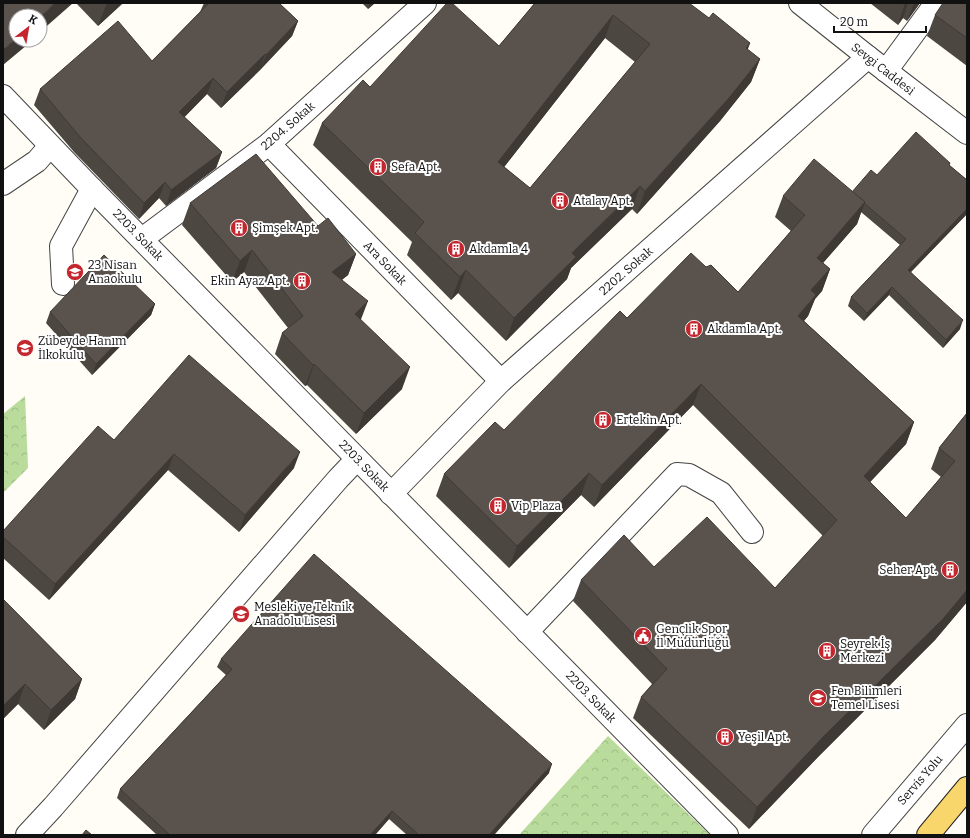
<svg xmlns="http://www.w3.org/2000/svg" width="970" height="838" viewBox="0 0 970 838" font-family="Bitter,serif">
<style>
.forest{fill:url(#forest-crowns)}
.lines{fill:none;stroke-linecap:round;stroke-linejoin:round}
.minor-casing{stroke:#444;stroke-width:24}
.major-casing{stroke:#222;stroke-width:24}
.minor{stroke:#fff;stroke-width:22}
.major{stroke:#f9d66b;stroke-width:22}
.wall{fill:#4d4742;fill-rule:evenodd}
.shaded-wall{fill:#3f3936}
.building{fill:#5a524d;stroke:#3f3936;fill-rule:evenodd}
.labels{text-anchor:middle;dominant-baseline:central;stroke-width:4;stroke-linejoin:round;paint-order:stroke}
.street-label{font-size:12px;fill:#111;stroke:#fff}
.poi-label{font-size:12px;fill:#111;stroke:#fff;text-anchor:start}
</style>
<defs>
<pattern id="forest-crowns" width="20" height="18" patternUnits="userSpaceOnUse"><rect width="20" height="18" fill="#b9dc9c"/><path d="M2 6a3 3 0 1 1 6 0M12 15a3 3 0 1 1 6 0" fill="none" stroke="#9ebc85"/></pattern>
</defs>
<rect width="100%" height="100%" fill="#fffdf5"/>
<g class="forest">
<polygon points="25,396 28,468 3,493 3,414"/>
<polygon points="608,736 710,835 519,835"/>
</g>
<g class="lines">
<defs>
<g id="minor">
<polyline points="800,3 868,57 967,133"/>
<polyline points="886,71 936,3"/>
<polyline points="3,96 92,189 727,835"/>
<polyline points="269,144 501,381"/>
<polyline points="3,184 37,161 50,146"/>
<polyline points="142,239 269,144 425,3"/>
<polyline points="63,284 61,246 92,189"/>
<polyline points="391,494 501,381 868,57"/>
<polyline points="527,632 677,474 689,475 721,493 752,532"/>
<polyline points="27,835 53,807 338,479 357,459"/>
<polyline points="873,835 967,725"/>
</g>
<polyline id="major" points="928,835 967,788"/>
</defs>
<use href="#minor" class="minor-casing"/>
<use href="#major" class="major-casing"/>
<use href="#minor" class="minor"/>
<use href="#major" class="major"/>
</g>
<g class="wall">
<polygon points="76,3 123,3 98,26"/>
<polygon points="204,3 279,3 298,21 292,36 260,70 221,108 207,94 184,117 222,152 216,168 166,206 159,198 139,219 74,152 34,105 40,89 152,61 200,12"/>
<polygon points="362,3 375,3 368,9"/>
<path d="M535 3 709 18 750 43 747 50 760 59 751 82 720 121 637 214 632 209 571 268 567 279 506 341 458 293 451 300 407 255 412 242 313 145 322 123 370 87 499 46ZM605 38 635 62 530 188 504 167Z"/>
<polygon points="870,3 920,3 907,21 903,18 898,25"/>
<polygon points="967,3 967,66 927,36 935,15"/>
<polygon points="950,163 949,165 967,180 967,214 911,272 960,329 943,348 889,295 864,321 848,306 851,297 900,245 861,212 857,224 823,263 830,269 822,291 815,299 808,316 804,321 914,422 906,444 870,482 906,518 941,477 931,469 939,448 967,413 967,602 935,640 818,757 749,829 633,718 641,697 652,684 573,601 581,580 654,567 775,588 823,536 693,405 594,507 581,495 509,568 436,496 444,474 504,430 627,318 738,292 791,231 775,217 783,196 852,192 877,175"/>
<polygon points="190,203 318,226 356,254 348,275 342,280 361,320 402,389 356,434 307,385 305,386 275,354 282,333 288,328 244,272 232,282 182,225"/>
<polygon points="155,304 151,315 92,375 46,323 50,312"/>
<polygon points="114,440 294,468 239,532 168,470 49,600 3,558 3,531"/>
<polygon points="3,599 82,679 75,699 44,730 18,704 3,719"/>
<polygon points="221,659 549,773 494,835 407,835 389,819 375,835 157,835 117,798 120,789 226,675 217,667"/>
</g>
<g class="shaded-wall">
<polygon points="55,3 73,3 40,32 40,17"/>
<polygon points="107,3 123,3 98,26"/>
<polygon points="370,3 375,3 368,9"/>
<polygon points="905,3 908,3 903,18 898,25"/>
<polygon points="914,3 920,3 907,21"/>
<polygon points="613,15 605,38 490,185 498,162"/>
<polygon points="298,21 292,36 260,70 266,55"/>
<polygon points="16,39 16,40 31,40 29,42 27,45 3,65 3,51 4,49"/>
<polygon points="750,43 742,66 746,48"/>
<polygon points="265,54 260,70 221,108 227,92"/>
<polygon points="760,59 751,82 720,121 637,214 645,191"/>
<polygon points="213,78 207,94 174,128 179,112"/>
<polygon points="222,152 216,168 166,206 171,190"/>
<polygon points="165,182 159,198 139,219 144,203"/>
<polygon points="640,186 632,209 571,268 567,279 506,341 514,318 572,253"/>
<polygon points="865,202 857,224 809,279 817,258"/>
<polygon points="967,209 967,214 905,278 908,270"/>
<polygon points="252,250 244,272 232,282 240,261"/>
<polygon points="356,254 348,275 324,293 332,272"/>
<polygon points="830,269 822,291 815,299 808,316 790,337 798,316 811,290"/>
<polygon points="466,270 458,293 451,300 460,277"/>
<polygon points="892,287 889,295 864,321 867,313"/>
<polygon points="368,301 360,322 355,314"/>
<polygon points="155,304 151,315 92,375 96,364"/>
<polygon points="963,320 960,329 943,348 946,340"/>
<polygon points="314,364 307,385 305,386 313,365"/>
<polygon points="410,367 402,389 356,434 364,413"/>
<polygon points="701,384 693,405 594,507 602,485"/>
<polygon points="914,422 906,444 856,497 864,476"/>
<polygon points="300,452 294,468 239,532 245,515"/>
<polygon points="174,454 168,470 49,600 55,584"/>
<polygon points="589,473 581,495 509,568 517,546"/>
<polygon points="967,590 967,602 935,640 818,757 749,829 757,807 825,735"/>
<polygon points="82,679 75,699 44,730 51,710"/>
<polygon points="25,684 18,704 3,719 3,706"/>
<polygon points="552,764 549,773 494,835 489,835"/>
<polygon points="392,811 389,819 375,835 370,835"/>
</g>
<g class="building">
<polygon points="3,3 55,3 40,17 40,16 16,16 16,39 4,49 3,48"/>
<polygon points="209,3 279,3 298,21 266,55 265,54 227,92 213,78 179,112 222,152 171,190 165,182 144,203 80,137 40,89 118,21 152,61"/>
<path d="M447 3H452L499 46 535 3H689L709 18 713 13 750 43 746 48 760 59 729 98 645 191 640 186 572 253 576 257 514 318 466 270 460 277 415 233 424 222 322 123 363 80 370 87ZM613 15 650 44 530 188 498 162Z"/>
<polygon points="943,3 967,3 967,38 935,15"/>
<polygon points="916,132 950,163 949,165 967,180 967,209 908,270 963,320 946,340 892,287 867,313 851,297 906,239 864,203 865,202 852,192 871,170 877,175"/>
<polygon points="256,154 318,226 328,218 356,254 332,272 368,301 355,314 410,367 364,413 314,364 313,365 282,333 303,316 252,250 240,261 190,203"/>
<polygon points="814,159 865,202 817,258 830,269 811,290 816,295 798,316 914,422 864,476 906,518 955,461 939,448 967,413 967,590 943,619 825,735 757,807 641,697 667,669 581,580 624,535 654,567 707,517 775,588 837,520 701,384 602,485 589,473 517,546 444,474 495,422 504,430 620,311 627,318 691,253 706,267 711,265 738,292 805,215 783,196"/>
<polygon points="104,255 155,304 96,364 50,312"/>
<polygon points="189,355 300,452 245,515 174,454 55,584 3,537 3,531 98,426 114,440"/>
<polygon points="314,554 552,764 489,835 419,835 392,811 370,835 170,835 120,789 232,669 221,659"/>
<polygon points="3,599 82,679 51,710 25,684 3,706"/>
<polygon points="86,830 92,835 82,835"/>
</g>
<defs>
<symbol id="building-disc" viewBox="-11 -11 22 22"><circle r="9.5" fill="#c4262e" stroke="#fff"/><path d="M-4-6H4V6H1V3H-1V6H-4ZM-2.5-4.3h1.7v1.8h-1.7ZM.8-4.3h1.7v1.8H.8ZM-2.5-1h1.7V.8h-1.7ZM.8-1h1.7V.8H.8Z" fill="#fff"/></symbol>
<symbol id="school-disc" viewBox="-11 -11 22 22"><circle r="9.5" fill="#c4262e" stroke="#fff"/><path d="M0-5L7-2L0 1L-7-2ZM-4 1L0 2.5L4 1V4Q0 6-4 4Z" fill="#fff"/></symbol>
<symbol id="civic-disc" viewBox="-11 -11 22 22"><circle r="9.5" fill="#c4262e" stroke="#fff"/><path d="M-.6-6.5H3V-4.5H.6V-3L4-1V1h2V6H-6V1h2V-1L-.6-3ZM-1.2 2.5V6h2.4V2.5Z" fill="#fff"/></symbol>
</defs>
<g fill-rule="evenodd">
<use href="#building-disc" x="368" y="157" width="20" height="20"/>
<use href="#building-disc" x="550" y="191" width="20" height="20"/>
<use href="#building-disc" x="229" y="218" width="20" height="20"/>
<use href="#building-disc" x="446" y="239" width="20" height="20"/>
<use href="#school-disc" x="65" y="262" width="20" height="20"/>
<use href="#building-disc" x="292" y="271" width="20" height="20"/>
<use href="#building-disc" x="684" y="319" width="20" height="20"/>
<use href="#school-disc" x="15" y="338" width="20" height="20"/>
<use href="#building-disc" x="593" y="410" width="20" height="20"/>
<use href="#building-disc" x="488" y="496" width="20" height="20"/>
<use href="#building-disc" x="940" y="560" width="20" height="20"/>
<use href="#school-disc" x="231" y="604" width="20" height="20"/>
<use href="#civic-disc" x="633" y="626" width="20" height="20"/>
<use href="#building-disc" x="817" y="641" width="20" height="20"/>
<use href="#school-disc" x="808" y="688" width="20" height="20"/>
<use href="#building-disc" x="715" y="727" width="20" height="20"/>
</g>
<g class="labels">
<g class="street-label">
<text transform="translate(883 69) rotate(38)">Sevgi Caddesi</text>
<text transform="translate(288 126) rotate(-41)">2204. Sokak</text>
<text transform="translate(138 235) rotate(46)">2203. Sokak</text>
<text transform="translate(385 263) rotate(46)">Ara Sokak</text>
<text transform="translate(626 271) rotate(-41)">2202. Sokak</text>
<text transform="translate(364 466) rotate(46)">2203. Sokak</text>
<text transform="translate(591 697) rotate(46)">2203. Sokak</text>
<text transform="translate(920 780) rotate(-49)">Servis Yolu</text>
</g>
<g class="poi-label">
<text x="391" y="167">Sefa Apt.</text>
<text x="573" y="201">Atalay Apt.</text>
<text x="252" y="228">Şimşek Apt.</text>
<text x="469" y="249">Akdamla 4</text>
<text x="88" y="265">23 Nisan<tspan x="88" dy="14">Anaokulu</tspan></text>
<text x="289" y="281" text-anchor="end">Ekin Ayaz Apt.</text>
<text x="707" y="329">Akdamla Apt.</text>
<text x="38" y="341">Zübeyde Hanım<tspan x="38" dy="14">İlkokulu</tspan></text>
<text x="616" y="420">Ertekin Apt.</text>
<text x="511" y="506">Vip Plaza</text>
<text x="937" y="570" text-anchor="end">Seher Apt.</text>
<text x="254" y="607">Mesleki ve Teknik<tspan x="254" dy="14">Anadolu Lisesi</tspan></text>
<text x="656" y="629">Gençlik Spor<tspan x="656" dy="14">İl Müdürlüğü</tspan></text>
<text x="840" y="644">Seyrek İş<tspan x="840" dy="14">Merkezi</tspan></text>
<text x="831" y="691">Fen Bilimleri<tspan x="831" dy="14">Temel Lisesi</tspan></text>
<text x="738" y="737">Yeşil Apt.</text>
</g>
</g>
<rect width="970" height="838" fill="none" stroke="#111111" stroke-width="8"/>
<g transform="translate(28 28) rotate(31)"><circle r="19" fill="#ffffff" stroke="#a0a0a0"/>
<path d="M0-3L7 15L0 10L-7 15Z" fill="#c4262e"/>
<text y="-6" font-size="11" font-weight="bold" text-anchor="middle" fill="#111111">K</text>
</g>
<path d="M834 26v6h92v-6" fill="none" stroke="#111111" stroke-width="2"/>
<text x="840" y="26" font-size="12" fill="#111111" stroke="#ffffff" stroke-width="3" paint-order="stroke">20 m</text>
</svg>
